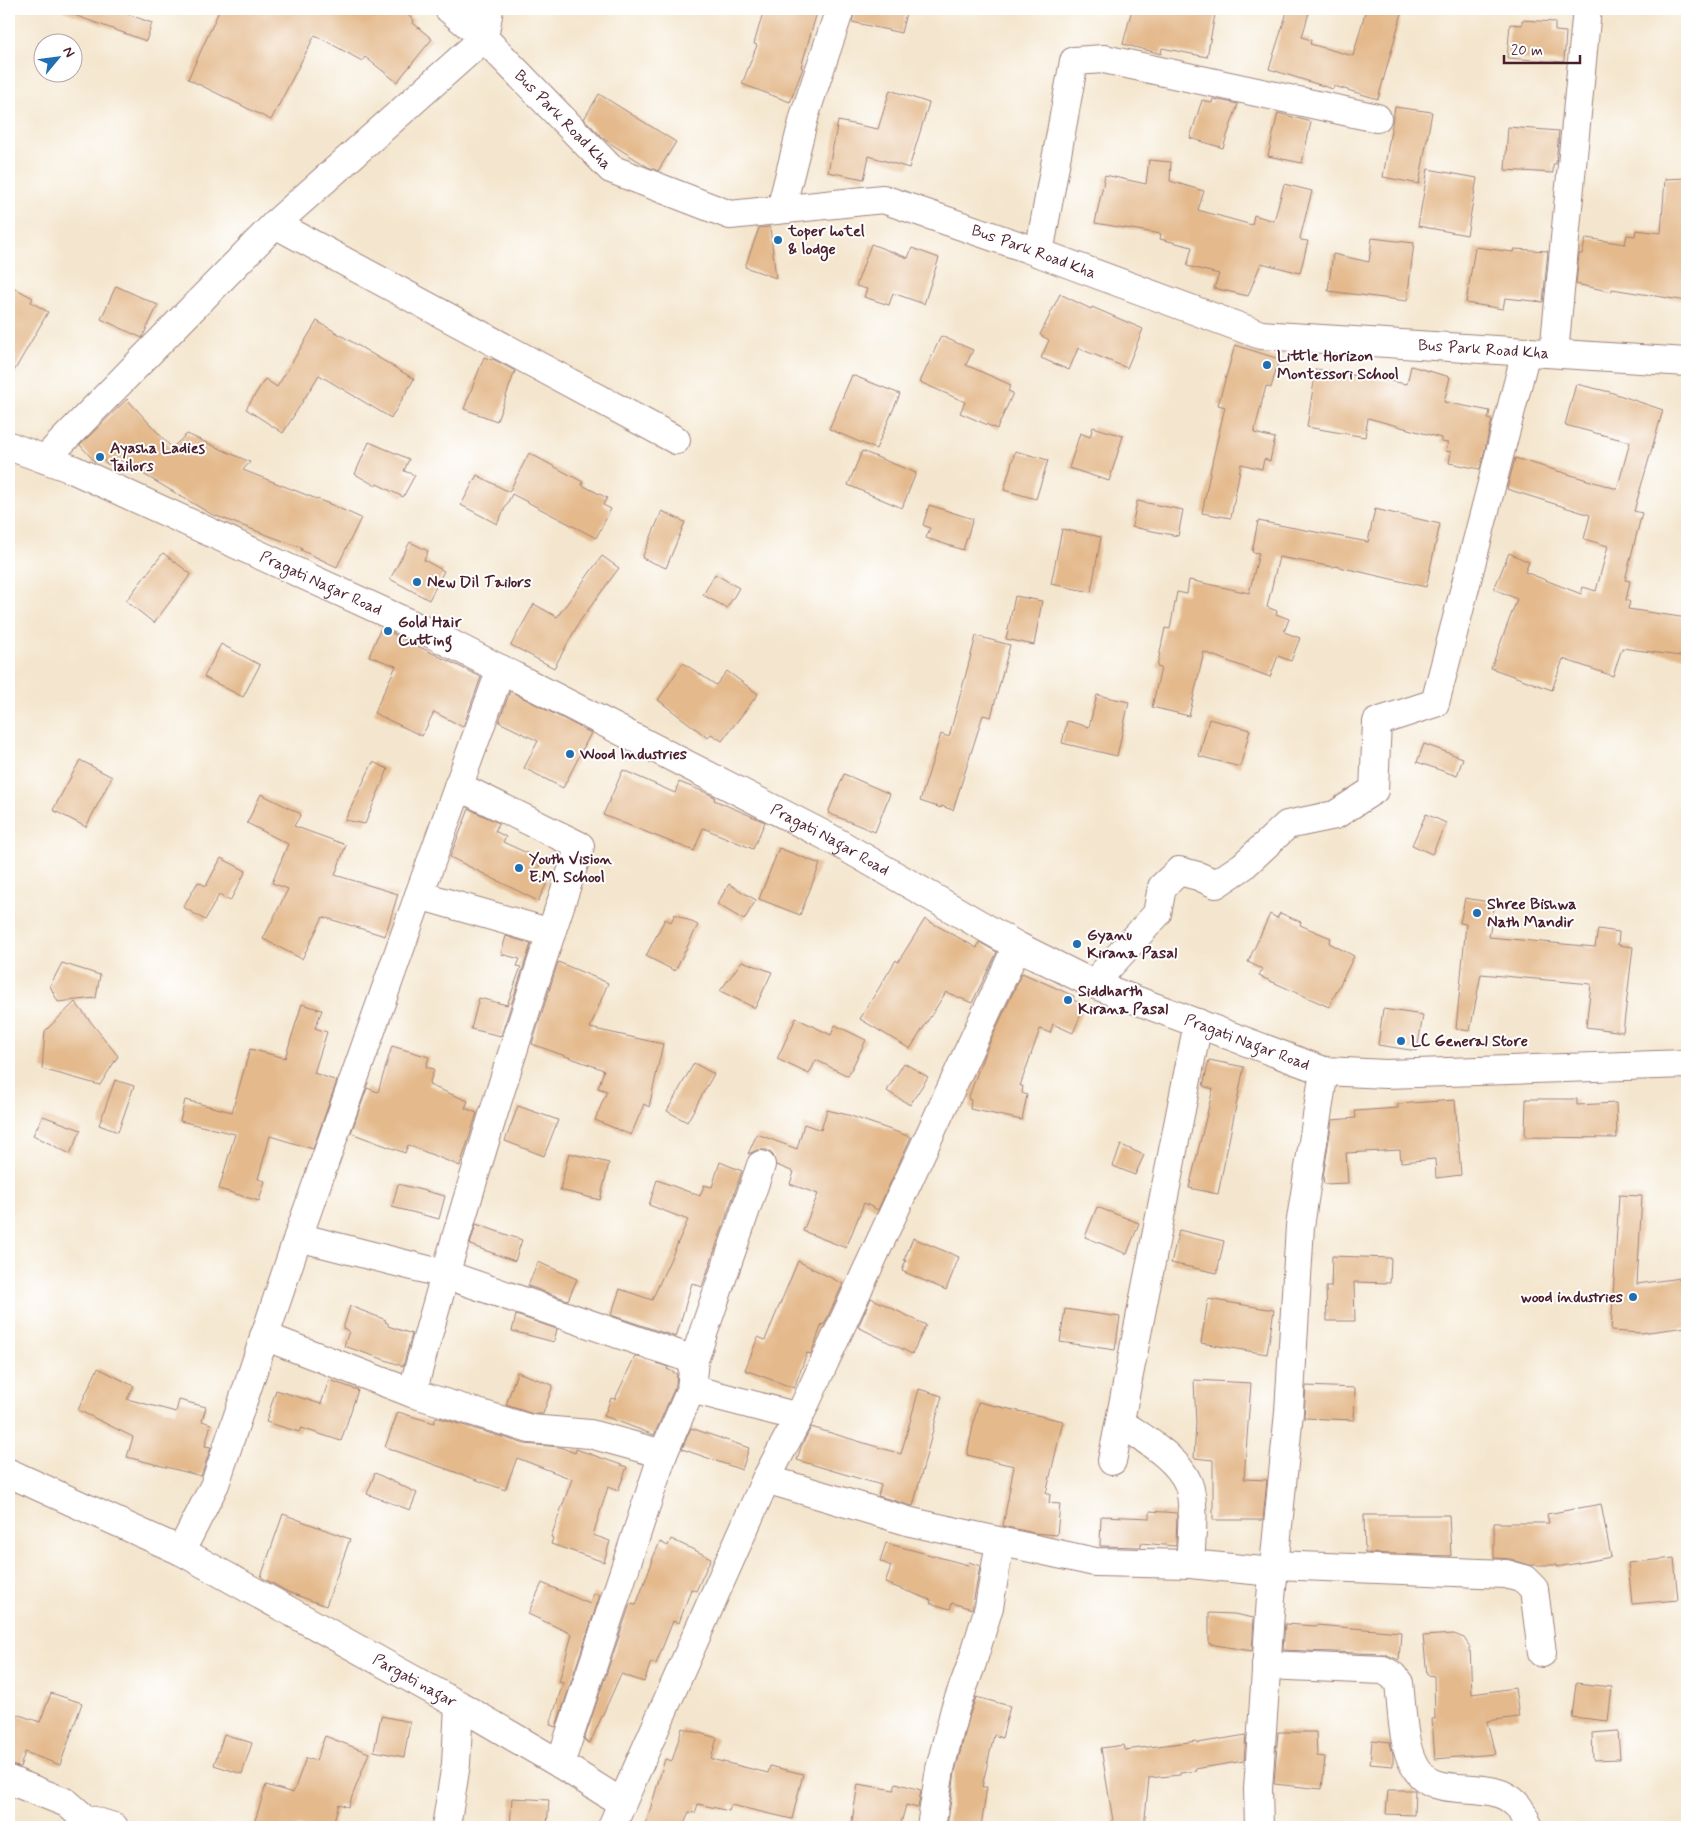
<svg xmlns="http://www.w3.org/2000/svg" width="1696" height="1836" viewBox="0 0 1696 1836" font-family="Mynerve,sans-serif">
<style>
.building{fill:#e4ba8d}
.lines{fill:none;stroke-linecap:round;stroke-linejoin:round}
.minor-casing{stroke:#9f827c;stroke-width:30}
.minor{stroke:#fff;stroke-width:28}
.poi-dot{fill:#1f6fb2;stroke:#fff;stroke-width:2}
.labels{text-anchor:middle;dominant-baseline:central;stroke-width:4;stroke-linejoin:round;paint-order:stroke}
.street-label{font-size:16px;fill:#4a1f2b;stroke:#fff}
.poi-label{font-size:16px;font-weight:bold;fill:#4a1f2b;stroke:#fff;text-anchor:start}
</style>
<rect width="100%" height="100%" fill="#fff"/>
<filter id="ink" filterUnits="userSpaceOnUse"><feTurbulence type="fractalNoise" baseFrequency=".02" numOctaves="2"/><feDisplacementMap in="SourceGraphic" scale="10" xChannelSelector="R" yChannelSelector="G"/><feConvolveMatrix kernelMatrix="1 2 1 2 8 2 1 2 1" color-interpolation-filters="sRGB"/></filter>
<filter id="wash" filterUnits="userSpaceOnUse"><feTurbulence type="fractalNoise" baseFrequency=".0096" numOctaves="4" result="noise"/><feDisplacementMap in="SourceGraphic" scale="20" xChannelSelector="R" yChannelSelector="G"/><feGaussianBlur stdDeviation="1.12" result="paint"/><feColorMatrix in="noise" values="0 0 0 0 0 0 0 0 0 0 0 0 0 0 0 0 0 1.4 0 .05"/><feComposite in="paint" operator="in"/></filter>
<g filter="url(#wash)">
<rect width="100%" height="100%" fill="#f4e6ce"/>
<g id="blocks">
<g class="building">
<polygon points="64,9 114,9 152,23 146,41 63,11"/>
<polygon points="220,9 400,9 414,20 413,23 432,39 397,82 365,57 362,61 315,35 271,120 188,79"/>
<polygon points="764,9 818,9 801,67 803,68 790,102 742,84 757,45 754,44"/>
<polygon points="855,9 907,9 901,33 852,22"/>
<polygon points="1132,9 1216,9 1207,57 1162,48 1161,54 1123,44"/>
<polygon points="1288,9 1310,9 1302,37 1311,40 1310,44 1353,56 1366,9 1403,9 1378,99 1334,86 1333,89 1320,85 1269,69"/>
<polygon points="1522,20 1555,22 1555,31 1566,32 1564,62 1507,58 1510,24 1522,25"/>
<polygon points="890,90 929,103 909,168 869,156 864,179 828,172 838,121 878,129"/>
<polygon points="599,94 676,142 658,171 648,167 605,140 584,119"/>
<polygon points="1213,99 1238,104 1223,148 1190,138 1202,100 1212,103"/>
<polygon points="1395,107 1432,112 1419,184 1383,177"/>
<polygon points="1278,113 1311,122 1302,163 1268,156"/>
<polygon points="1508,127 1559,131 1556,164 1553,164 1553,173 1505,170"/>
<polygon points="1149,160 1171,162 1170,181 1204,191 1198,210 1252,225 1254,215 1274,221 1284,184 1312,191 1300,238 1301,240 1308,241 1300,273 1261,263 1248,296 1214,288 1219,274 1187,266 1192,247 1160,239 1161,234 1095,223 1105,175 1146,184"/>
<polygon points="1428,169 1477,178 1467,235 1418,226"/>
<polygon points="1687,178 1687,301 1612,289 1612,292 1576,284 1579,254 1582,254 1586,238 1625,244 1627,235 1635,236 1636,230 1661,233 1665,179"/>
<polygon points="770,227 776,278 745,267 759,228"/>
<polygon points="1372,238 1414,243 1407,301 1328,291 1333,254 1369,262"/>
<polygon points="871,244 908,258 912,248 939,258 924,304 893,293 889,305 864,297 867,289 856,286"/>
<polygon points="1475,247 1513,252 1514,249 1548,251 1543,302 1505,298 1503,309 1466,303"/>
<polygon points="9,285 33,298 31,302 48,312 9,380"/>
<polygon points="116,286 158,305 142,338 101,319"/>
<polygon points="1060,294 1091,309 1092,307 1143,329 1127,368 1078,348 1069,370 1041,358 1049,340 1040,335"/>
<polygon points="317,321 414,379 391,418 319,375 283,433 246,409 265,379 277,387"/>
<polygon points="941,336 973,350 966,365 1011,385 1008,391 1013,393 997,429 960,413 965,402 920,382"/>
<polygon points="1235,345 1279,359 1271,388 1266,386 1254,433 1275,438 1270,461 1264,459 1262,469 1241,464 1231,518 1202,513 1213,458 1225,407 1218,405"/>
<polygon points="484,357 492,360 493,359 515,371 497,421 464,409"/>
<polygon points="1411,366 1450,377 1444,402 1490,411 1488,419 1492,420 1480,469 1449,463 1451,452 1446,451 1448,443 1441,442 1441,438 1368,418 1365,437 1307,427 1316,369 1407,384"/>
<polygon points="852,375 900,394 876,449 829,429"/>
<polygon points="1576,384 1610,392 1663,410 1634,511 1642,513 1625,580 1630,581 1626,600 1630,602 1628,609 1687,618 1687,657 1622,648 1613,676 1563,659 1552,690 1491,668 1517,599 1494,589 1509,553 1529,562 1525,572 1581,594 1583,587 1596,591 1608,546 1584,539 1590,515 1507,489 1515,458 1617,489 1630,442 1565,425"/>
<polygon points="127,399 172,448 187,434 250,462 243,470 332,505 361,518 337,567 301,550 302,548 211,514 116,458 108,465 100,457 95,462 80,445"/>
<polygon points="1093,427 1123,436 1109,481 1069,468 1080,433 1090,437"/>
<polygon points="369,442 409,459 404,471 415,475 403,497 377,484 376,486 355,474"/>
<polygon points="862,451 916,473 902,508 848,485"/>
<polygon points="1015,451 1048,460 1036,499 1004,490"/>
<polygon points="529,453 583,482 582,485 607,498 603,505 611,509 596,538 512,494 497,524 461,505 477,475 509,492"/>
<polygon points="1137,501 1183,510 1178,536 1132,527"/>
<polygon points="929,505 973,519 963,550 926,538 930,528 923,525"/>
<polygon points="1375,509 1440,524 1426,587 1335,566 1334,567 1279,557 1267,607 1277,611 1276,614 1289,619 1284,632 1300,638 1291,661 1278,656 1270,677 1204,652 1189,716 1152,707 1161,668 1157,667 1165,628 1170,629 1177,592 1187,594 1189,580 1249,593 1259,553 1252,552 1258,521 1368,542"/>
<polygon points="662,511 685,522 666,568 642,558"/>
<polygon points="1062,529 1101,537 1091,592 1051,584"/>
<polygon points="410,542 428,551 424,560 444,571 429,600 390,579"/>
<polygon points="163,553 191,574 154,623 126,601"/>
<polygon points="602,556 619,568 580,621 554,668 511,645 534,604 557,617"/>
<polygon points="715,574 739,588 727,608 703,595"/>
<polygon points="1015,596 1042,601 1034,645 1006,639"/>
<polygon points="381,628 481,677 463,727 434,712 422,736 374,713 396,666 369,656"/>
<polygon points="976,636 1010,645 991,717 983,715 953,810 941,806 941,808 920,801 941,734 949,737"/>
<polygon points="221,644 260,665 243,697 204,677"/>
<polygon points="683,663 716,685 727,671 758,694 722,741 711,734 708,738 658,700"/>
<polygon points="510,691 591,733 563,788 524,768 538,741 499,722"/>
<polygon points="1097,695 1129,702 1117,756 1062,743 1067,721 1089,727"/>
<polygon points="1209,719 1250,730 1240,767 1199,756"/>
<polygon points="1424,744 1463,758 1457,776 1417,762"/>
<polygon points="80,760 112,777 86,827 53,810"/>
<polygon points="373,762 388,769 365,824 345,820"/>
<polygon points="623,770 675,793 679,782 707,793 715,797 714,800 765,822 753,849 703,828 694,851 603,815"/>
<polygon points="844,774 890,794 875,832 828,813"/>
<polygon points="261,794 301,814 294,826 346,845 335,875 398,894 385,936 323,917 302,959 263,939 288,889 272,883 288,844 247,823"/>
<polygon points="469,809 499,823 495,831 506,837 503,842 542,860 535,874 548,881 538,901 450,857"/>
<polygon points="1426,814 1446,823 1432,854 1412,845"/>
<polygon points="779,848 820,864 800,915 759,899"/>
<polygon points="221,858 246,871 230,901 219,895 205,920 183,907 198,882 206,886"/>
<polygon points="729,884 756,900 744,920 717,904"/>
<polygon points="1465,898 1495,903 1489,937 1595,947 1598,929 1619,932 1618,945 1633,947 1623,1032 1586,1027 1591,984 1481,974 1470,1031 1456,1029 1466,924 1460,923"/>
<polygon points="1280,913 1301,922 1300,925 1331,938 1329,943 1354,956 1329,1007 1259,976 1262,969 1248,962 1270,914 1277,918"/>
<polygon points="675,914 698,925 675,971 646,956 665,919 671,922"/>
<polygon points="925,919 977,948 979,942 997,952 972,1003 946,992 910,1049 860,1019 896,960 898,962"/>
<polygon points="506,936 531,944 501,1036 471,1029 479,998 507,1005 521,967 517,966 520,959 501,954"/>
<polygon points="742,961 772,972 755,1008 720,991"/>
<polygon points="558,962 608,983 590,1028 663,1044 649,1107 644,1104 631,1135 595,1120 607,1091 598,1088 604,1070 532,1044"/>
<polygon points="62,963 100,975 96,998 58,1002 50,986"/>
<polygon points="1022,973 1074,996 1073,1000 1085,1005 1073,1033 1053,1024 1050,1033 1040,1029 1020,1086 1023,1086 1022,1093 1027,1095 1022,1120 970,1109 971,1100 968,1099 984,1055"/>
<polygon points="75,1002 118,1056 100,1085 42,1069 45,1031"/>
<polygon points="302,1004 322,1010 315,1028 327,1032 314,1073 337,1081 313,1149 270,1136 258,1179 265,1181 259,1201 219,1189 235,1134 180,1121 185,1100 232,1112 250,1049 285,1058"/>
<polygon points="1383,1009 1423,1015 1417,1051 1378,1045"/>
<polygon points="796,1018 831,1035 835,1025 866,1040 848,1076 816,1060 809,1074 777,1059"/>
<polygon points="392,1046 429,1057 426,1067 434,1069 429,1085 468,1101 465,1108 477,1113 460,1166 408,1145 405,1153 351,1133 367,1088 378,1092"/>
<polygon points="1209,1060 1244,1067 1218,1194 1189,1188 1213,1089 1203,1086"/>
<polygon points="694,1063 714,1074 687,1122 667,1111"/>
<polygon points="904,1063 928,1077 910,1105 887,1091"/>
<polygon points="115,1080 134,1086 118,1132 99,1125"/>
<polygon points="1526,1099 1577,1099 1577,1105 1616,1103 1617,1138 1525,1137"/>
<polygon points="1455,1100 1461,1175 1436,1178 1435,1159 1401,1162 1400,1150 1346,1153 1348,1183 1324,1184 1323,1177 1332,1120 1356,1118 1355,1111 1398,1108 1398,1104"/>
<polygon points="518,1106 558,1120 544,1156 505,1141"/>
<polygon points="827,1110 848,1115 911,1137 878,1210 864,1203 846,1248 803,1231 818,1194 790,1184 794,1172 776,1165 773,1155 767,1150 758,1150 748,1154 757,1134 797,1149 804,1124 821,1130"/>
<polygon points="43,1116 81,1130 70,1154 33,1135"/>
<polygon points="1121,1145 1144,1155 1135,1175 1113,1166"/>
<polygon points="569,1153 609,1163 600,1200 560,1190"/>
<polygon points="720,1162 742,1171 702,1287 692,1283 676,1337 611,1315 620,1289 652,1300 688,1220 649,1205 657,1180 700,1196 704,1185 712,1187"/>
<polygon points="398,1184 445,1196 439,1219 392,1207"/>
<polygon points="1619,1195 1642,1196 1637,1284 1687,1277 1687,1327 1641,1333 1611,1331"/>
<polygon points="1097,1207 1139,1223 1127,1254 1085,1237"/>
<polygon points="476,1224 522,1240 515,1261 470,1245"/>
<polygon points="1179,1230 1224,1241 1217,1273 1171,1263"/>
<polygon points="913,1238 959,1257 946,1290 902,1271 906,1260 904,1260"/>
<polygon points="1332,1256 1391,1258 1390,1283 1354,1282 1355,1321 1327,1321 1326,1287 1331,1287"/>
<polygon points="798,1261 843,1284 824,1325 822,1324 811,1354 807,1353 794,1388 745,1370 758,1337 765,1340"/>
<polygon points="538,1262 577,1279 568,1300 528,1286"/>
<polygon points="871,1298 926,1325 912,1354 858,1327"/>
<polygon points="1208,1299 1274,1310 1267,1354 1201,1343"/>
<polygon points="350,1306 386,1320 385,1322 388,1323 388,1326 412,1334 403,1366 344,1346 349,1331 343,1329"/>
<polygon points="1065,1309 1120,1317 1115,1350 1060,1342"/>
<polygon points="516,1315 557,1329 554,1342 512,1331"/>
<polygon points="635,1356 668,1367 667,1369 677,1374 676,1385 654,1435 604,1416 611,1398 615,1399"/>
<polygon points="98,1368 134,1386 127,1399 176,1412 179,1400 206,1407 202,1421 211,1424 205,1446 211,1447 201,1476 127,1457 133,1437 78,1410"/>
<polygon points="517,1372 553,1385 543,1414 533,1414 506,1405"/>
<polygon points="329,1380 358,1390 341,1441 301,1428 299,1432 266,1422 276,1390 321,1404"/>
<polygon points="1194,1380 1251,1383 1244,1479 1267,1480 1263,1520 1213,1520 1213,1460 1194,1458 1196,1423"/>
<polygon points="1306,1386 1355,1388 1354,1420 1304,1418"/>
<polygon points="919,1389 942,1396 913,1506 878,1496 881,1485 797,1460 801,1447 811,1427 901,1454"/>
<polygon points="978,1402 1063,1421 1046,1494 1050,1494 1049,1503 1060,1504 1057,1535 1034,1533 1003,1526 1014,1466 967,1455"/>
<polygon points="398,1412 434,1423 436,1417 525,1444 560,1447 575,1453 576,1449 627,1467 618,1491 608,1487 593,1535 610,1541 604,1562 551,1544 553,1538 551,1537 572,1479 517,1458 505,1490 385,1447"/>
<polygon points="691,1428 749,1448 742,1470 682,1449"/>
<polygon points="375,1473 417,1493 410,1510 367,1494"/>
<polygon points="1601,1504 1611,1557 1557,1567 1557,1565 1530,1565 1510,1559 1494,1558 1494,1523 1549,1523 1547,1514"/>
<polygon points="1150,1511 1177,1513 1176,1546 1141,1543 1141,1547 1100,1546 1101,1516 1150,1518"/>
<polygon points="283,1514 350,1539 326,1606 288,1592 261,1577"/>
<polygon points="1364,1515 1449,1515 1451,1556 1365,1553"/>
<polygon points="671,1539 711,1558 696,1591 691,1589 679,1623 673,1621 656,1664 651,1662 644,1682 621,1674 590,1743 584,1740 630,1604 636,1605 653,1560 652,1560 660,1542 668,1546"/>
<polygon points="886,1543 968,1565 969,1562 980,1566 972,1609 952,1603 950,1609 930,1603 931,1600 885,1583 891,1566 880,1561"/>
<polygon points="1674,1558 1678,1600 1632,1604 1628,1563"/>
<polygon points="542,1583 590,1604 593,1593 600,1595 556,1727 550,1725 563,1683 559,1682 572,1634 528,1614"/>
<polygon points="1209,1613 1234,1614 1254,1618 1252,1651 1209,1644"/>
<polygon points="1285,1624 1316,1626 1316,1625 1401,1632 1399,1660 1384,1654 1283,1650"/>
<polygon points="1454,1634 1464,1638 1470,1647 1472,1694 1515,1688 1519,1717 1487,1721 1495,1754 1435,1759 1432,1719 1435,1719 1434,1676 1427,1675 1423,1636"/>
<polygon points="1576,1683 1612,1687 1608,1721 1572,1717"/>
<polygon points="51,1693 82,1703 60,1765 25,1752 20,1767 9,1765 9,1727 13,1713 40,1722"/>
<polygon points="976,1697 1010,1706 1002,1738 994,1735 982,1787 987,1787 981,1827 947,1827 955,1772 970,1714"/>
<polygon points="381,1716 410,1722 404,1757 374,1751"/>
<polygon points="682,1728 717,1738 711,1759 768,1773 770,1766 803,1774 792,1819 731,1805 729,1811 698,1804 695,1813 689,1812 683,1827 645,1827 665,1759 672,1761"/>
<polygon points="1618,1731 1620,1759 1593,1760 1592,1733"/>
<polygon points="1278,1732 1316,1732 1317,1756 1325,1757 1322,1789 1274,1784"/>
<polygon points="224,1734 252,1743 242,1774 214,1765"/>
<polygon points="1246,1735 1244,1761 1195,1769 1196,1771 1180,1773 1180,1775 1149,1778 1144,1827 1114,1827 1101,1748 1124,1745 1125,1750 1197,1741 1198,1743"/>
<polygon points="325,1736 369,1753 348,1807 339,1804 332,1827 253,1827 266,1785 293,1793 306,1758 316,1761"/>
<polygon points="1372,1740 1390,1742 1393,1755 1393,1766 1370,1764"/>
<polygon points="896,1783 921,1790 918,1808 906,1805 900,1827 851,1827 858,1784 894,1790"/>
<polygon points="1388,1790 1415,1790 1414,1815 1386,1814"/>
<polygon points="512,1798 549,1800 547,1827 510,1827"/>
</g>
</g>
</g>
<g filter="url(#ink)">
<use href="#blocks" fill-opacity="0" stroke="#9f827c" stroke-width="1"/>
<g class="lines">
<defs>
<g id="minor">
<path id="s1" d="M449 9 484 38 611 169 730 215 883 199 1026 248 1261 335 1687 362"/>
<polyline points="781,209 805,114 840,9"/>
<polyline points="275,224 676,440"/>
<polyline points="1039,253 1074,61 1104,59 1377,118"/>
<polyline points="1554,353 1587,9"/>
<path id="s2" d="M9 446 72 469 430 633 828 837 1017 946 1093 984 1324 1071 1386 1074 1687 1064"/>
<polyline points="45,459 275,224 484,38 489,9"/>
<polyline points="419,895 551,933"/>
<polyline points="1093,984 1157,914 1162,887 1179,871 1198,876 1216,884 1243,866 1287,825 1335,815 1374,790 1377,722 1435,703 1526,352"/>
<polyline points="298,1237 444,1274 694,1360 691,1389"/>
<polyline points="264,1336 412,1393 530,1429 590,1434 663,1454"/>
<polyline points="694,1360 761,1165"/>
<path d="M412 1393C462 1209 519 1027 580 846L458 786"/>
<path d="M1120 1422C1142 1438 1177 1457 1188 1483 1196 1503 1191 1542 1190 1564"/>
<polyline points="1112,1461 1198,1023"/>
<path id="s3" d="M9 1473 181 1551 459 1705 560 1764 622 1803 612 1827"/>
<polyline points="766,1479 911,1522 1095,1562 1190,1564 1273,1572"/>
<polyline points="181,1551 215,1484 298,1237 419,895 501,669"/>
<polyline points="1274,1565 1506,1574 1524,1579 1534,1589 1542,1653"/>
<path d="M1266 1665 1383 1670 1392 1675 1399 1683C1402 1708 1402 1743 1414 1765 1434 1804 1488 1775 1516 1804 1522 1809 1525 1820 1529 1827"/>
<polyline points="560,1764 663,1454 691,1389 799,1417"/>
<polyline points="9,1780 67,1803 84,1818 114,1827"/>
<polyline points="622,1803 766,1479 799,1417 1017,946"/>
<polyline points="446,1827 456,1764 459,1705"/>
<polyline points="931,1827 940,1769 955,1709 972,1663 989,1607 1000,1542"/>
<polyline points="1259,1827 1258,1789 1271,1598 1289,1412 1300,1226 1324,1071"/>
</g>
</defs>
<use href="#minor" class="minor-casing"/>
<use href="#minor" class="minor"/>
</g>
</g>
<g class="poi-dot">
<circle cx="778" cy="240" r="5"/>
<circle cx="1267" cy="365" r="5"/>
<circle cx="100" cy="457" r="5"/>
<circle cx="417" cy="582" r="5"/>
<circle cx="388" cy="631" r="5"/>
<circle cx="570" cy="754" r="5"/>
<circle cx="519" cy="868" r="5"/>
<circle cx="1477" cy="913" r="5"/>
<circle cx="1077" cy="944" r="5"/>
<circle cx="1068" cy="1000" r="5"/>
<circle cx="1401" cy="1041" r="5"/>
<circle cx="1633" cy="1297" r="5"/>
</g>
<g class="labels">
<g class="street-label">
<text stroke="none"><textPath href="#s1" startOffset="159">Bus Park Road Kha</textPath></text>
<text stroke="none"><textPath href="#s1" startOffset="669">Bus Park Road Kha</textPath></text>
<text stroke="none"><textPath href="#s1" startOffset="1134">Bus Park Road Kha</textPath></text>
<text stroke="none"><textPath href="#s2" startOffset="341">Pragati Nagar Road</textPath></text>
<text stroke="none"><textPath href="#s2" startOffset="911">Pragati Nagar Road</textPath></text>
<text stroke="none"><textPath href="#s2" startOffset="1376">Pragati Nagar Road</textPath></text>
<text stroke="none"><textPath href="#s3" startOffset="456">Pargati nagar</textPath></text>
</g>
<g class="poi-label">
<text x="788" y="231">toper hotel<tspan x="788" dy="18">&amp; lodge</tspan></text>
<text x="1277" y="356">Little Horizon<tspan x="1277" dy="18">Montessori School</tspan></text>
<text x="110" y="448">Ayasha Ladies<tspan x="110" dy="18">Tailors</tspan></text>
<text x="427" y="582">New Dil Tailors</text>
<text x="398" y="622">Gold Hair<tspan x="398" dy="18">Cutting</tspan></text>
<text x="580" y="754">Wood Industries</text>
<text x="529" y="859">Youth Vision<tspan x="529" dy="18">E.M. School</tspan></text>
<text x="1487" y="904">Shree Bishwa<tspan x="1487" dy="18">Nath Mandir</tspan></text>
<text x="1087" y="935">Gyanu<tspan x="1087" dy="18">Kirana Pasal</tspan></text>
<text x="1078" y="991">Siddharth<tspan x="1078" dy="18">Kirana Pasal</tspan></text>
<text x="1411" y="1041">LC General Store</text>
<text x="1623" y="1297" text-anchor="end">wood industries</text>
</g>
</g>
<rect width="1696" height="1836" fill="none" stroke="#fff" stroke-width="30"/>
<g transform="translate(58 58) rotate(61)"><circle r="24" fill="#ffffff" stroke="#b7a5aa"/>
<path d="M0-4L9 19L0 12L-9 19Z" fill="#1f6fb2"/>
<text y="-8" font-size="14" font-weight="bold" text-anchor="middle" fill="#4a1f2b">N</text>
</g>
<path d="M1504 55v8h76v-8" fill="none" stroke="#4a1f2b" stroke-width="2.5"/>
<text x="1511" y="55" font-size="15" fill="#4a1f2b" stroke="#ffffff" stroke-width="4" paint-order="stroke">20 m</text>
</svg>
